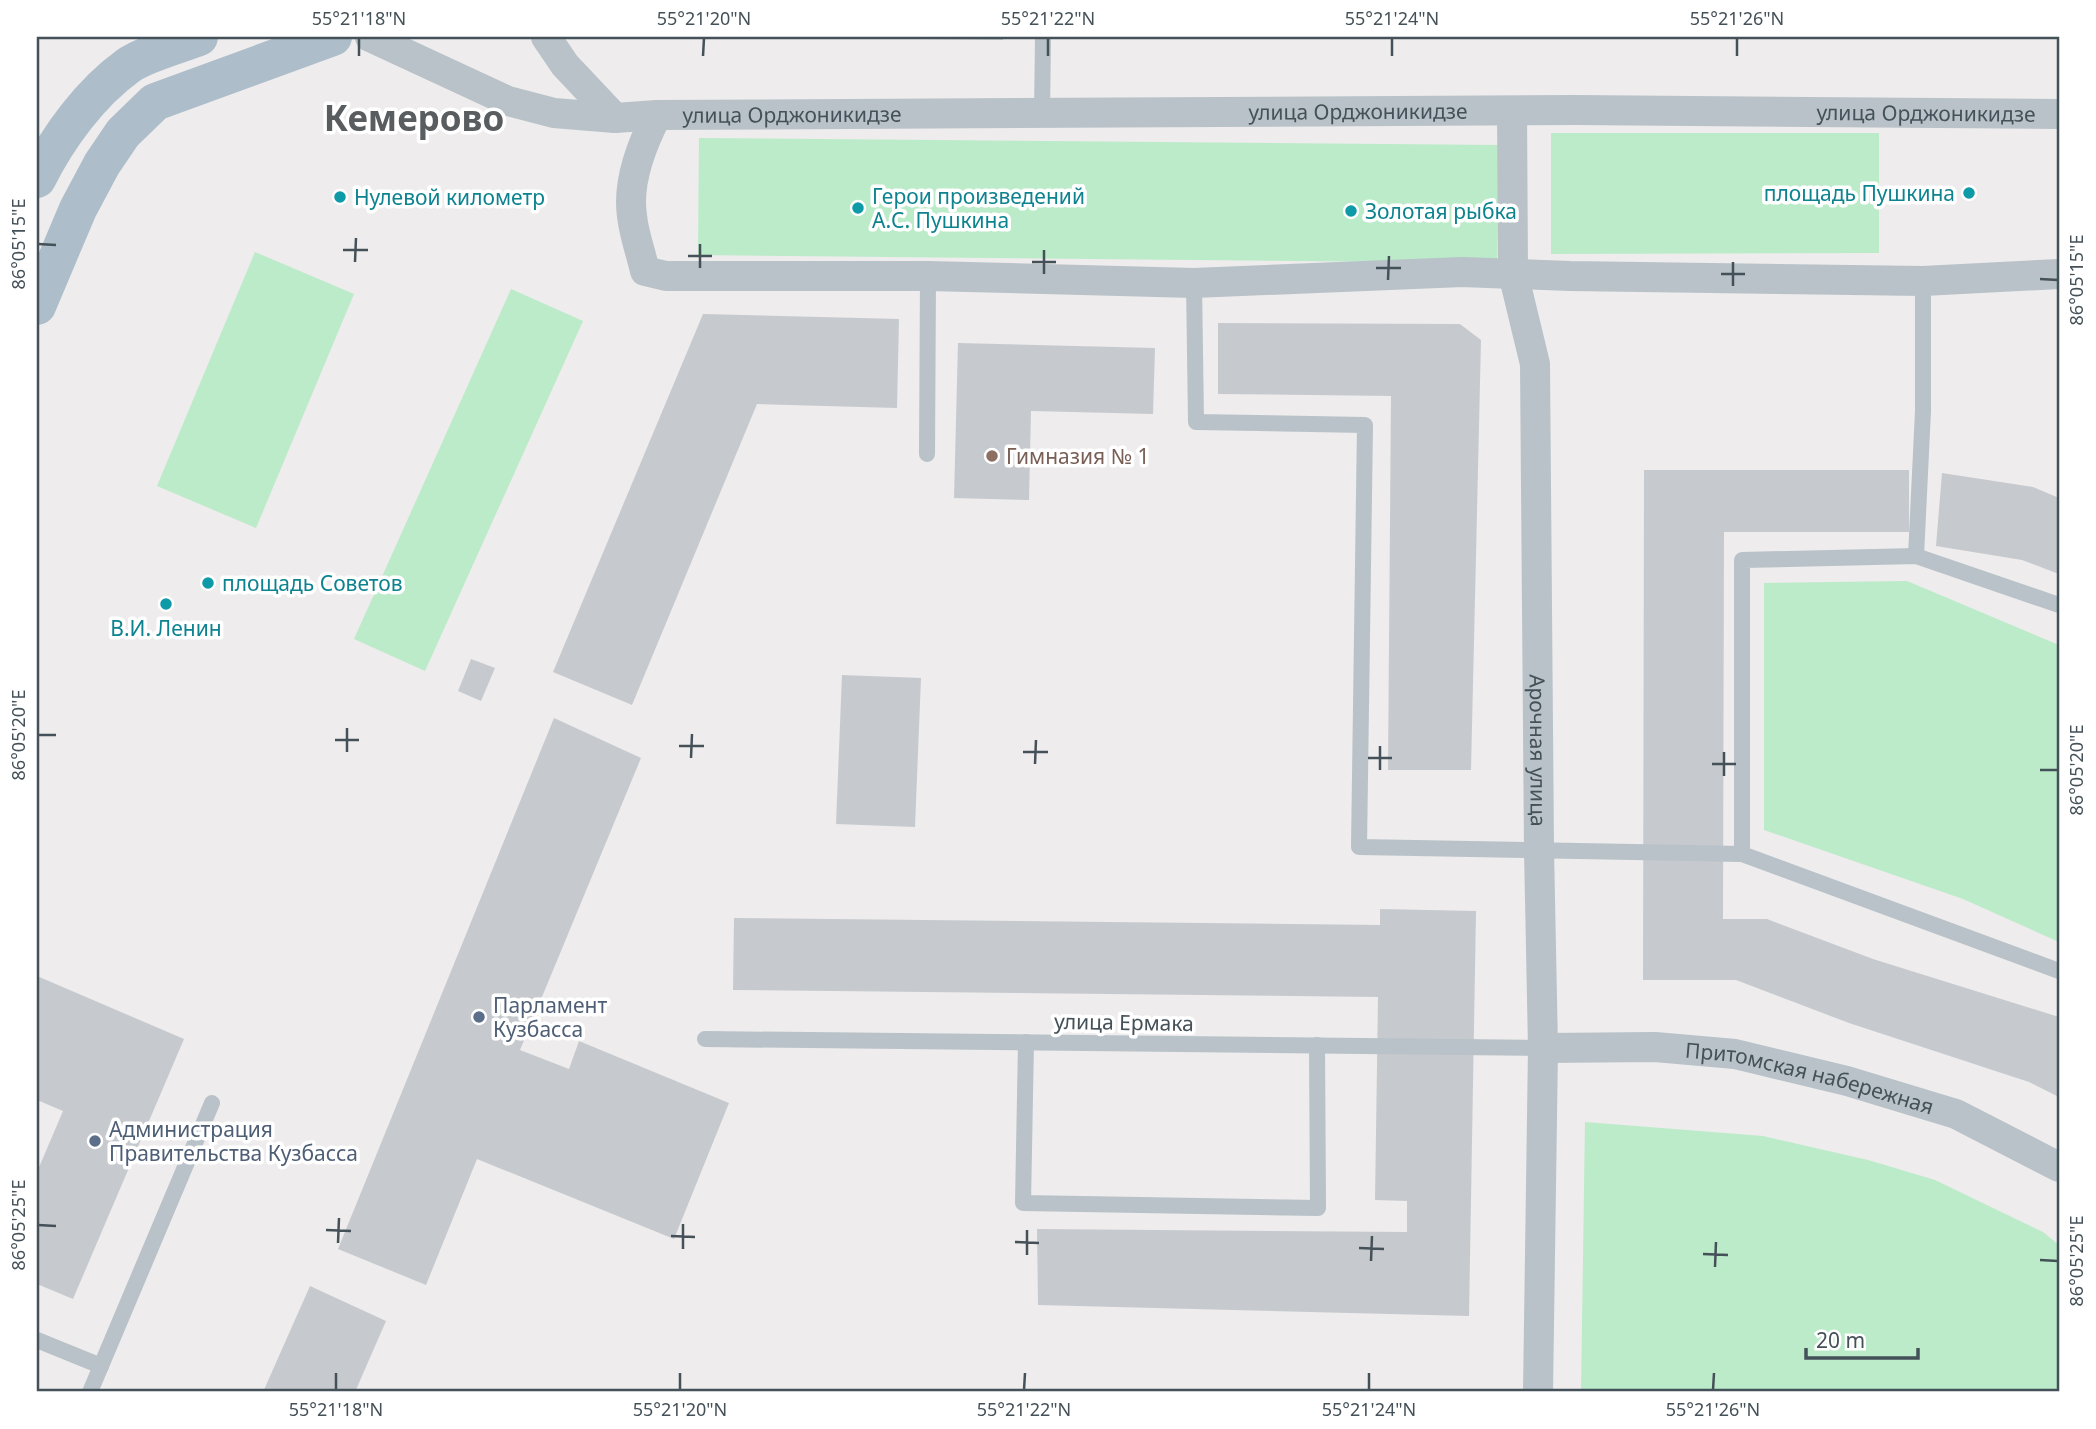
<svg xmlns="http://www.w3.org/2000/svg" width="2096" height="1429" viewBox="0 0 2096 1429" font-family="'Noto Sans',sans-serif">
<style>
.green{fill:#bbebc9}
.building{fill:#c6cace}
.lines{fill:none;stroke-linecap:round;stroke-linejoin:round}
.lane{stroke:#b8c2c8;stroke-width:16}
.street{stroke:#b8c2c8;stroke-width:30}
.primary{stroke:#adbeca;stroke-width:38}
.ticks{fill:none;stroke:#455158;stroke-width:2.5}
.culture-dot{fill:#0f9aa8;stroke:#fff;stroke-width:2.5}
.education-dot{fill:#8d6e63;stroke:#fff;stroke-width:2.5}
.service-dot{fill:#5c6f8a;stroke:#fff;stroke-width:2.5}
.labels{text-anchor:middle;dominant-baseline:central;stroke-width:7;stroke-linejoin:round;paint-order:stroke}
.street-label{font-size:21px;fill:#455158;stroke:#fff}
.culture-label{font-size:21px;fill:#0d838f;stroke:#fff;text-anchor:start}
.education-label{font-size:21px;fill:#785e54;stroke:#fff;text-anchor:start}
.service-label{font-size:21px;fill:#4e5e75;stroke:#fff;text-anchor:start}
.town-label{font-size:35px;font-weight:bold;fill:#595d60;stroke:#fff}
.neatline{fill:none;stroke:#455158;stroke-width:2.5}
.ticks-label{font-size:18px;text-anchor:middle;fill:#455158}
</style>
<rect width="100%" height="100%" fill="#eeecec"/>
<g class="green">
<polygon points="1551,133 1879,133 1879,253 1551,254"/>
<polygon points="699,138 1499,145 1497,263 698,255"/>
<polygon points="255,252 354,294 256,528 157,486"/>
<polygon points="511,289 583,321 425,671 354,639"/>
<polygon points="1907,581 2059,645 2059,942 1963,899 1764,830 1764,583"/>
<polygon points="1585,1122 1763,1136 1868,1160 1935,1180 2043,1232 2059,1245 2059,1392 1581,1392"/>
</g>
<g class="building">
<polygon points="916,37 1003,37 1003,40 916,39"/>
<polygon points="703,314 899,319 897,408 757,404 632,705 553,672"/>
<polygon points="1218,323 1460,324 1481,340 1471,770 1388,770 1391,396 1218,394"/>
<polygon points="958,343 1155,348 1153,414 1031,411 1029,500 954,498"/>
<polygon points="1644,470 1909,470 1909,532 1724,532 1723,919 1767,919 1873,959 2059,1017 2059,1097 2029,1082 1849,1023 1736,980 1643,980"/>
<polygon points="1942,473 2033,487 2059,498 2059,574 2022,560 1936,546"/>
<polygon points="471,659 495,668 481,701 458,691"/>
<polygon points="842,675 921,678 915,827 836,824"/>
<polygon points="554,718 641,758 520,1050 569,1069 579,1041 729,1103 674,1239 477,1159 426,1285 338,1249"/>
<polygon points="1380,909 1476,911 1469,1316 1038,1305 1037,1229 1407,1232 1407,1201 1375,1200 1378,997 733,990 734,918 1380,925"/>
<polygon points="37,976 184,1039 73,1299 37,1284 37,1172 63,1111 37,1100"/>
<polygon points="310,1286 386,1321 355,1392 263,1392"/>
</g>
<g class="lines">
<g class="lane">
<polyline points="1042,114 1043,37"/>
<polyline points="1194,283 1196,422 1365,425 1359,847 1742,854"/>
<polyline points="927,454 928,276"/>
<polyline points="1916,556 1923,411 1923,281"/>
<polyline points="2059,605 1916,556 1742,560 1742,854 2059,971"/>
<polyline points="705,1039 1543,1048"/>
<polyline points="1026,1042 1023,1203 1318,1208 1317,1045"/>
<polyline points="37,1340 101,1366"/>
<polyline points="90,1392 212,1103"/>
</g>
<g class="street">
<path id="s1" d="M370 37 508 101 554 113 615 118 657 115 1576 110 2059 114"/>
<polyline points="546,37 565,65 615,118"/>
<path id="s2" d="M1512 111 1513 273 1535 364 1539 850 1543 1048 1538 1392"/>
<path d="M657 115C642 144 627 182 632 216 634 235 641 253 645 271L666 276H928L1194 283 1462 272 1570 276 1923 281 2059 274"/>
<path id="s3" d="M1543 1048 1655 1047 1735 1054 1847 1081 1956 1114 2059 1167"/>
</g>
<g class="primary">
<path d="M37 179C58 137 90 93 129 65 143 55 181 44 199 37"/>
<polyline points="37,306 78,209 102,164 123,133 155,102 333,37"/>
</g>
</g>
<path class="ticks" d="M359 56V38M703 56 704 38M1048 56V38M1392 56V38M1737 56V38M38 244 56 245M343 250H368M688 256H712M355 262 356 238M1032 262H1056M700 268V244M1376 268H1401M1044 274V250M1721 274H1745M2040 279 2058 280M1388 280 1389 256M1733 286V262M38 735H56M335 740H359M679 746H704M347 752V728M1023 752H1048M691 758 692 734M1368 758H1392M1035 764 1036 740M1712 764H1736M1380 770V746M2040 770H2058M1724 776V752M38 1225 56 1226M326 1230 351 1231M671 1236 695 1237M1015 1242 1039 1243M338 1243 339 1218M1359 1248 1384 1249M683 1249V1224M1703 1254 1728 1255M1027 1255V1230M2040 1260 2058 1261M1371 1261 1372 1236M1715 1267 1716 1242M336 1390V1373M680 1390V1373M1024 1390 1025 1373M1369 1390V1373M1713 1390 1714 1373"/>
<g class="culture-dot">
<circle cx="1969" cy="193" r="7"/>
<circle cx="340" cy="197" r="7"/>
<circle cx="858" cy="208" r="7"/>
<circle cx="1351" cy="211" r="7"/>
<circle cx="208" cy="583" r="7"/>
<circle cx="166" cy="604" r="7"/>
</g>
<circle class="education-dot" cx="992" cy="456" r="7"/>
<g class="service-dot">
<circle cx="479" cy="1017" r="7"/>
<circle cx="95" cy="1141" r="7"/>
</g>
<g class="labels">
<g class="street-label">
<text stroke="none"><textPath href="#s1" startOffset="1004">улица Орджоникидзе</textPath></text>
<text stroke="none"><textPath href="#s1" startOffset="1572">улица Орджоникидзе</textPath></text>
<text stroke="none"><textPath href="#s1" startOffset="438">улица Орджоникидзе</textPath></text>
<text stroke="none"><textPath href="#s2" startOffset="642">Арочная улица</textPath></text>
<text transform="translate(1124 1022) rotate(1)">улица Ермака</text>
<text stroke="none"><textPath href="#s3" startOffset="270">Притомская набережная</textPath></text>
</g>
<g class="culture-label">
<text x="1955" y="193" text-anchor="end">площадь Пушкина</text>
<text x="872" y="196">Герои произведений<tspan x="872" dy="24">А.С. Пушкина</tspan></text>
<text x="354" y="197">Нулевой километр</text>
<text x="1365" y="211">Золотая рыбка</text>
<text x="222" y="583">площадь Советов</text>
<text x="166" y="628" text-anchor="middle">В.И. Ленин</text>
</g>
<g class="education-label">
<text x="1006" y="456">Гимназия № 1</text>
</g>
<g class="service-label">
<text x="493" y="1005">Парламент<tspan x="493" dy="24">Кузбасса</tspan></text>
<text x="109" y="1129">Администрация<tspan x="109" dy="24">Правительства Кузбасса</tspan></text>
</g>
<g class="town-label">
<text x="414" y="117">Кемерово</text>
</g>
</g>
<rect width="2096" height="1429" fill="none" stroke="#ffffff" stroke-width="77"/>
<path d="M1806 1348v10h112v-10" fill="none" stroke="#455158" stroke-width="3.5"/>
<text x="1816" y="1348" font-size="21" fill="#455158" stroke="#ffffff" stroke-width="5" paint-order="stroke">20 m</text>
<rect x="38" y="38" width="2020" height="1352" class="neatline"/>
<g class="ticks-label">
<text x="359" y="25">55°21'18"N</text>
<text x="704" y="25">55°21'20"N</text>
<text x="1048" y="25">55°21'22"N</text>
<text x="1392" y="25">55°21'24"N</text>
<text x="1737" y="25">55°21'26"N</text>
<text transform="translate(19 244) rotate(-90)" y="6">86°05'15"E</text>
<text transform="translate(2077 280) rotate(-90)" y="6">86°05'15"E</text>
<text transform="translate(19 735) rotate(-90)" y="6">86°05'20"E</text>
<text transform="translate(2077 770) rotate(-90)" y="6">86°05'20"E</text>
<text transform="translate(19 1225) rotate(-90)" y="6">86°05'25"E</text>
<text transform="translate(2077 1261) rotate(-90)" y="6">86°05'25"E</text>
<text x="336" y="1416">55°21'18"N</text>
<text x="680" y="1416">55°21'20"N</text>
<text x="1024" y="1416">55°21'22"N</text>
<text x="1369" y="1416">55°21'24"N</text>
<text x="1713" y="1416">55°21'26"N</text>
</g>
</svg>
